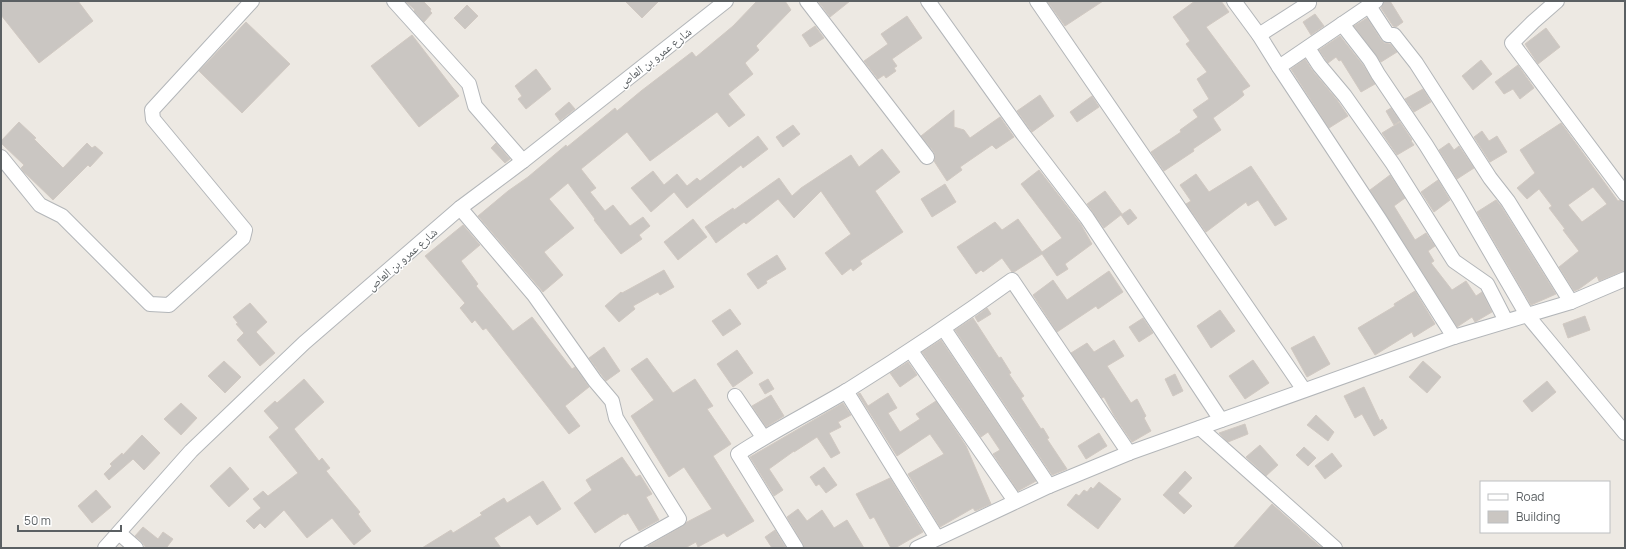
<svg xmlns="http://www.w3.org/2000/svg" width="1626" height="549" viewBox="0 0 1626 549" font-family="Manrope,'Noto Naskh Arabic',sans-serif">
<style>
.building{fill:#cac6c2;stroke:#d1c9c2;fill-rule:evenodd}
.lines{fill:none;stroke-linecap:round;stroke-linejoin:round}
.minor-casing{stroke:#b3b6b9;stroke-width:16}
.minor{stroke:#fff;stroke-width:14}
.labels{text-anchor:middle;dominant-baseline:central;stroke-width:3;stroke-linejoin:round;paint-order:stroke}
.street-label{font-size:12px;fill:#5b6063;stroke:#fff}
</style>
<rect width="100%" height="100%" fill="#ede9e3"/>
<g class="building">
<polygon points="1,1 78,1 93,21 39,63 1,15"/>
<polygon points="405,1 423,1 431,9 430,11 432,13 424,22 414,11 415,10"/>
<polygon points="625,1 659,1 642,18"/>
<polygon points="757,1 785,1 791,10 756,46 759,50 745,63 753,74 728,94 745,115 729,127 717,112 650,161 627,132 581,169 596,188 590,192 605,211 613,205 630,226 643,217 650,226 639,235 642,239 621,254 594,220 595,219 568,183 549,199 574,228 544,252 563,275 543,292 478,216 508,191 528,177 566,145 567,147 615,108 617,111 641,91 692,52 696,57 733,26"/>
<polygon points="818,1 850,1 830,17"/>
<polygon points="1047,1 1103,1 1065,26"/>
<polygon points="1195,1 1221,1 1229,12 1206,27 1250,86 1242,91 1244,95 1238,100 1213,118 1221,130 1193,149 1194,151 1164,171 1151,152 1181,132 1180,130 1198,117 1193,110 1209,99 1197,79 1207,72 1186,44 1190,41 1173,17"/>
<polygon points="1384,1 1390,1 1403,22 1396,27 1393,26 1381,8"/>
<polygon points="467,5 478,16 465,29 454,18"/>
<polygon points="1315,14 1324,26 1311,35 1303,22"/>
<polygon points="907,16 922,38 892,59 897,66 894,68 896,71 886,78 884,75 878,79 864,61 888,44 881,34"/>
<polygon points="1367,18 1381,40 1384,43 1390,44 1397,52 1381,62 1354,26"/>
<polygon points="246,22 290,64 242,113 199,71"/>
<polygon points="815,26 824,38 810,47 802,35"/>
<polygon points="1546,28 1560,47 1538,64 1525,44"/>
<polygon points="412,35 459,96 419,127 371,66"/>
<polygon points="1340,36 1363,65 1375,84 1361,92 1341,60 1339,61 1336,57 1328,63 1319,50"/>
<polygon points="1305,59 1312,70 1337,100 1348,116 1329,128 1291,69"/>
<polygon points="1481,60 1492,74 1473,90 1462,76"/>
<polygon points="1518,65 1534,88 1520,99 1513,89 1504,94 1495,82"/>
<polygon points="536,69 551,89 526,109 518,99 522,96 515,86"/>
<polygon points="1423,89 1431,102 1414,112 1405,99"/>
<polygon points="1040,95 1054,116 1032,132 1017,111"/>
<polygon points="1092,96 1099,107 1077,122 1070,112"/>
<polygon points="569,102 575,109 560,121 555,114"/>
<polygon points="1391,108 1400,121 1394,125 1386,111"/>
<polygon points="954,110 954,127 964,130 970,138 1000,117 1014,137 996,149 992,145 960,167 962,170 947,181 934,161 935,156 934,152 921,136"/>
<polygon points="19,122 36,138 34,139 63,168 87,143 92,148 95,146 103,153 90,167 88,165 53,200 23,171 21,168 24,165 1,143 1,141"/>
<polygon points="1400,122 1412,140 1411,141 1414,145 1397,155 1382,133"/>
<path d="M1561 123 1618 201 1620 200 1625 202V270L1599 281 1597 276 1579 289 1574 291 1559 267 1579 251 1563 230 1565 229 1549 208 1552 206 1539 189 1527 199 1517 188 1535 173 1520 150ZM1593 187 1607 204 1582 222 1568 205Z"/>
<polygon points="793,125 800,134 783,147 776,137"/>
<polygon points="1482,131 1489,141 1497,136 1507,152 1490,162 1474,137"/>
<polygon points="758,136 768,149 743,168 741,165 687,208 674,192 651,212 631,188 653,171 664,185 677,174 687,186 697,178 700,181"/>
<polygon points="496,143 510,159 505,163 491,148"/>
<polygon points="1449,143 1454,150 1459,146 1474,168 1457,179 1439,150"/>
<polygon points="882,149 900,172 875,191 903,232 860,261 862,264 853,271 851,268 842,275 825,253 851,234 821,191 794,218 778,199 746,224 744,222 716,243 705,227 733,208 734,210 779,178 792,196 801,188 851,155 859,167"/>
<polygon points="1251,166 1287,219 1275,226 1258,200 1248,206 1246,202 1206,232 1186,204 1191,201 1180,185 1196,174 1209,192"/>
<polygon points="1039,170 1080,223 1092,244 1065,264 1068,269 1057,276 1042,254 1014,272 1012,272 1002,258 983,272 981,270 976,274 957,247 995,222 1002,230 1018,219 1042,252 1062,238 1021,184"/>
<polygon points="1390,175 1405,198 1394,206 1415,240 1426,233 1435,246 1428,251 1434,261 1431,263 1452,290 1466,281 1476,296 1482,292 1492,312 1475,322 1472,317 1457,327 1370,190"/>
<polygon points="1438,180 1450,200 1434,212 1421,192"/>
<polygon points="945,184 956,202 932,217 921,199"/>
<polygon points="1105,191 1122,214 1104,228 1087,204"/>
<polygon points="1496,200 1501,206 1556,294 1531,305 1477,212"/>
<polygon points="1130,209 1137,218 1128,225 1121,215"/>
<polygon points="693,219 707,237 678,260 664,242"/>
<polygon points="463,225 480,245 461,261 478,284 476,286 513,331 532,317 572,369 575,367 589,387 565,406 580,426 569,434 486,328 483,330 475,320 472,323 460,308 465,303 425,256"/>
<polygon points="777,255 786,269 766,281 767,283 758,289 747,274"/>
<polygon points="664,270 674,287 660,295 658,292 633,306 635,309 619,322 605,306 621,292 622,293"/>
<polygon points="1109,271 1123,292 1098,309 1096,306 1057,332 1033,295 1053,280 1067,300"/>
<polygon points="1415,291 1435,324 1414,337 1412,332 1375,355 1358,328 1395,306 1394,304"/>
<polygon points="250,303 267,322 256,332 275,353 260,366 237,340 244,333 236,324 238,323 233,317"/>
<polygon points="987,308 991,314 978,322 975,317"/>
<polygon points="730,309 741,324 723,336 712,321"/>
<polygon points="1220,310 1235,331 1211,348 1197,326"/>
<polygon points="1585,316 1590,330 1568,338 1563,324"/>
<polygon points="973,318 999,358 1001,357 1011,373 1009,374 1024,396 1021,398 1041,429 1043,428 1049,438 1047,439 1067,469 1052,475 955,330"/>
<polygon points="1143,318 1153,333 1139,342 1129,327"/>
<polygon points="1314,336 1330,364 1307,377 1291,348"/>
<polygon points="941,340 1036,481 1018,491 993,454 1000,450 988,432 981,437 922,352"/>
<polygon points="1114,340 1124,356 1107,366 1131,403 1137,399 1146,416 1144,418 1151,431 1132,442 1115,417 1104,397 1102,398 1071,353 1087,343 1094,352"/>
<polygon points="604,347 620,371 606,381 589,358"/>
<polygon points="737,350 753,373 733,387 717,364"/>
<polygon points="647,358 673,393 695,379 713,406 707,409 731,444 713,456 754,521 727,537 724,533 698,547 696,542 685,548 649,548 648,546 683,526 687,522 712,509 684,467 669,477 631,416 654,400 631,369"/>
<polygon points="1253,360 1269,383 1245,399 1229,376"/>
<polygon points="224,361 241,377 225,393 208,376"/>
<polygon points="1423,361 1441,377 1427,393 1409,377"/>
<polygon points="908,362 917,375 900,387 890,373"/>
<polygon points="1175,374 1183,391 1173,396 1165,379"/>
<polygon points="304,379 324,402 294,429 319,461 322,458 330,468 326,471 360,512 358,514 371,531 354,545 332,518 307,538 284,510 265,528 260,523 254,529 246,521 261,508 253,499 263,491 268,496 298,473 269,437 279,428 264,411 275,401 277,403"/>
<polygon points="768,379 774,389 765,394 759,384"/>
<polygon points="1547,381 1556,392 1532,412 1523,401"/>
<polygon points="1364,387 1380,421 1382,419 1387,428 1374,436 1362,414 1355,418 1344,396"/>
<polygon points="860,393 868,406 888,393 897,408 888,413 900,432 920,419 916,414 936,401 966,446 991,504 975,511 973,508 940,527 908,474 944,454 930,434 897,456 858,394"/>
<polygon points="771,395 784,416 766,427 752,406"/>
<polygon points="181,403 197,418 181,435 164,419"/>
<polygon points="843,403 851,415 838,422 841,427 829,433 840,453 831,458 817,437 794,452 794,451 769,469 783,490 774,496 750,457"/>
<polygon points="1316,415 1334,432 1328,441 1307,425"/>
<polygon points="1245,424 1248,434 1228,442 1219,433"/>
<polygon points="1099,433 1107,446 1086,459 1078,446"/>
<polygon points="142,435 160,453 144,470 133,459 109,480 104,474 112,466 110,464 122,453 123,455"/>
<polygon points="1260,445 1278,465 1266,476 1246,457"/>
<polygon points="1304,447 1316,458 1308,466 1296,455"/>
<polygon points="1332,453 1342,466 1325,479 1315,466"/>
<polygon points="622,457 636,477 640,475 652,494 646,497 659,520 639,531 628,513 625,515 624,514 595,533 574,503 592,490 586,480"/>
<polygon points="230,467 249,489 229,507 210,486"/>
<polygon points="824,467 837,485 826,493 819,484 816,486 810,477"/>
<polygon points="1185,471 1192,478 1178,493 1192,506 1184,514 1163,495"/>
<polygon points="890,478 923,532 895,548 891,548 874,517 870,519 856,494"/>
<polygon points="543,481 561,509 537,525 530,515 494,538 501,548 422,548 451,530 453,533 482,515 480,513 504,498 507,503"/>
<polygon points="1099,482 1121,499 1098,529 1067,505 1076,494 1079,496 1084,490 1087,492 1091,487 1093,489"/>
<polygon points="96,490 111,507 92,523 78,506"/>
<polygon points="1272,504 1316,543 1322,548 1233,548"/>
<polygon points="798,509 807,521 822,510 834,528 847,520 864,548 804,548 803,544 787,517"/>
<polygon points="143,527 158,539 163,532 173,539 167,547 169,548 146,548 142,542 135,536"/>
<polygon points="775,530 786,548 772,548 765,537"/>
</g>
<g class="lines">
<defs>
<g id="minor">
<polyline points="394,1 469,84 475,106 523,161"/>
<polyline points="807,1 927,157"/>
<polyline points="928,1 1023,134 1087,218 1221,420"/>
<polyline points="1037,1 1304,390"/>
<polyline points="1234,1 1259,35 1279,67"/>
<polyline points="1376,1 1279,67 1380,220 1454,337"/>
<polyline points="1557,1 1533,22 1512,43 1625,194"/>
<polyline points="1369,6 1388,35 1394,35 1416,63 1490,178 1508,201 1571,302"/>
<polyline points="1342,24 1370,60 1378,74 1426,145 1459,198 1527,315 1625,433"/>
<polyline points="1259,35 1309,3"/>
<polyline points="1308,48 1319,65 1345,96 1393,164 1454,261 1487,284 1506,321"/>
<polyline points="1,157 40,205 62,216 150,304 169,305 243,238 245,230 153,119 152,110 252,1"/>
<polyline points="460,208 534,295 595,381 612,401 616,418 679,519 627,548"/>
<polyline points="944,329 1049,486"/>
<polyline points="911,351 1015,501"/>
<polyline points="846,391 937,538"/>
<polyline points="735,396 763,437"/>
<polyline points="1200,428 1335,548"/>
<polyline points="119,533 136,548"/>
<polyline points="105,548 191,451 304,343 460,208 523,161 726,1"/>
<path d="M796 548 738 454C773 431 811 412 848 390 904 355 958 319 1012 280L1129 453"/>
<polyline points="917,548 1049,486 1129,453 1454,337 1571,302 1625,279"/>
</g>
</defs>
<use href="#minor" class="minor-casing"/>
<use href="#minor" class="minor"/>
</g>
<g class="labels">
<g class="street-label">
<text transform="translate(655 57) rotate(-38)">شارع عمرو بن العاص</text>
<text transform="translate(402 259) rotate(-41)">شارع عمرو بن العاص</text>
</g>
</g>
<rect width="1626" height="549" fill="none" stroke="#5b6063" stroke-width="4"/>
<rect x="1480" y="481" width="130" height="52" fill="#ffffff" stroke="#bdbfc1"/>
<rect x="1488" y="494" width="20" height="6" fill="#ffffff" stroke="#bdbfc1"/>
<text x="1516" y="501" font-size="12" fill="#5b6063">Road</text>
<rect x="1488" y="511" width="20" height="12" fill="#cac6c2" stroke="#bdbfc1"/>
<text x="1516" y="521" font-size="12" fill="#5b6063">Building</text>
<path d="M18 525v6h103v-6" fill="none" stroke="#5b6063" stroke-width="2"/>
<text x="24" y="525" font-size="12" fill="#5b6063" stroke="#ffffff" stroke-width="3" paint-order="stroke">50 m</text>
</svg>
